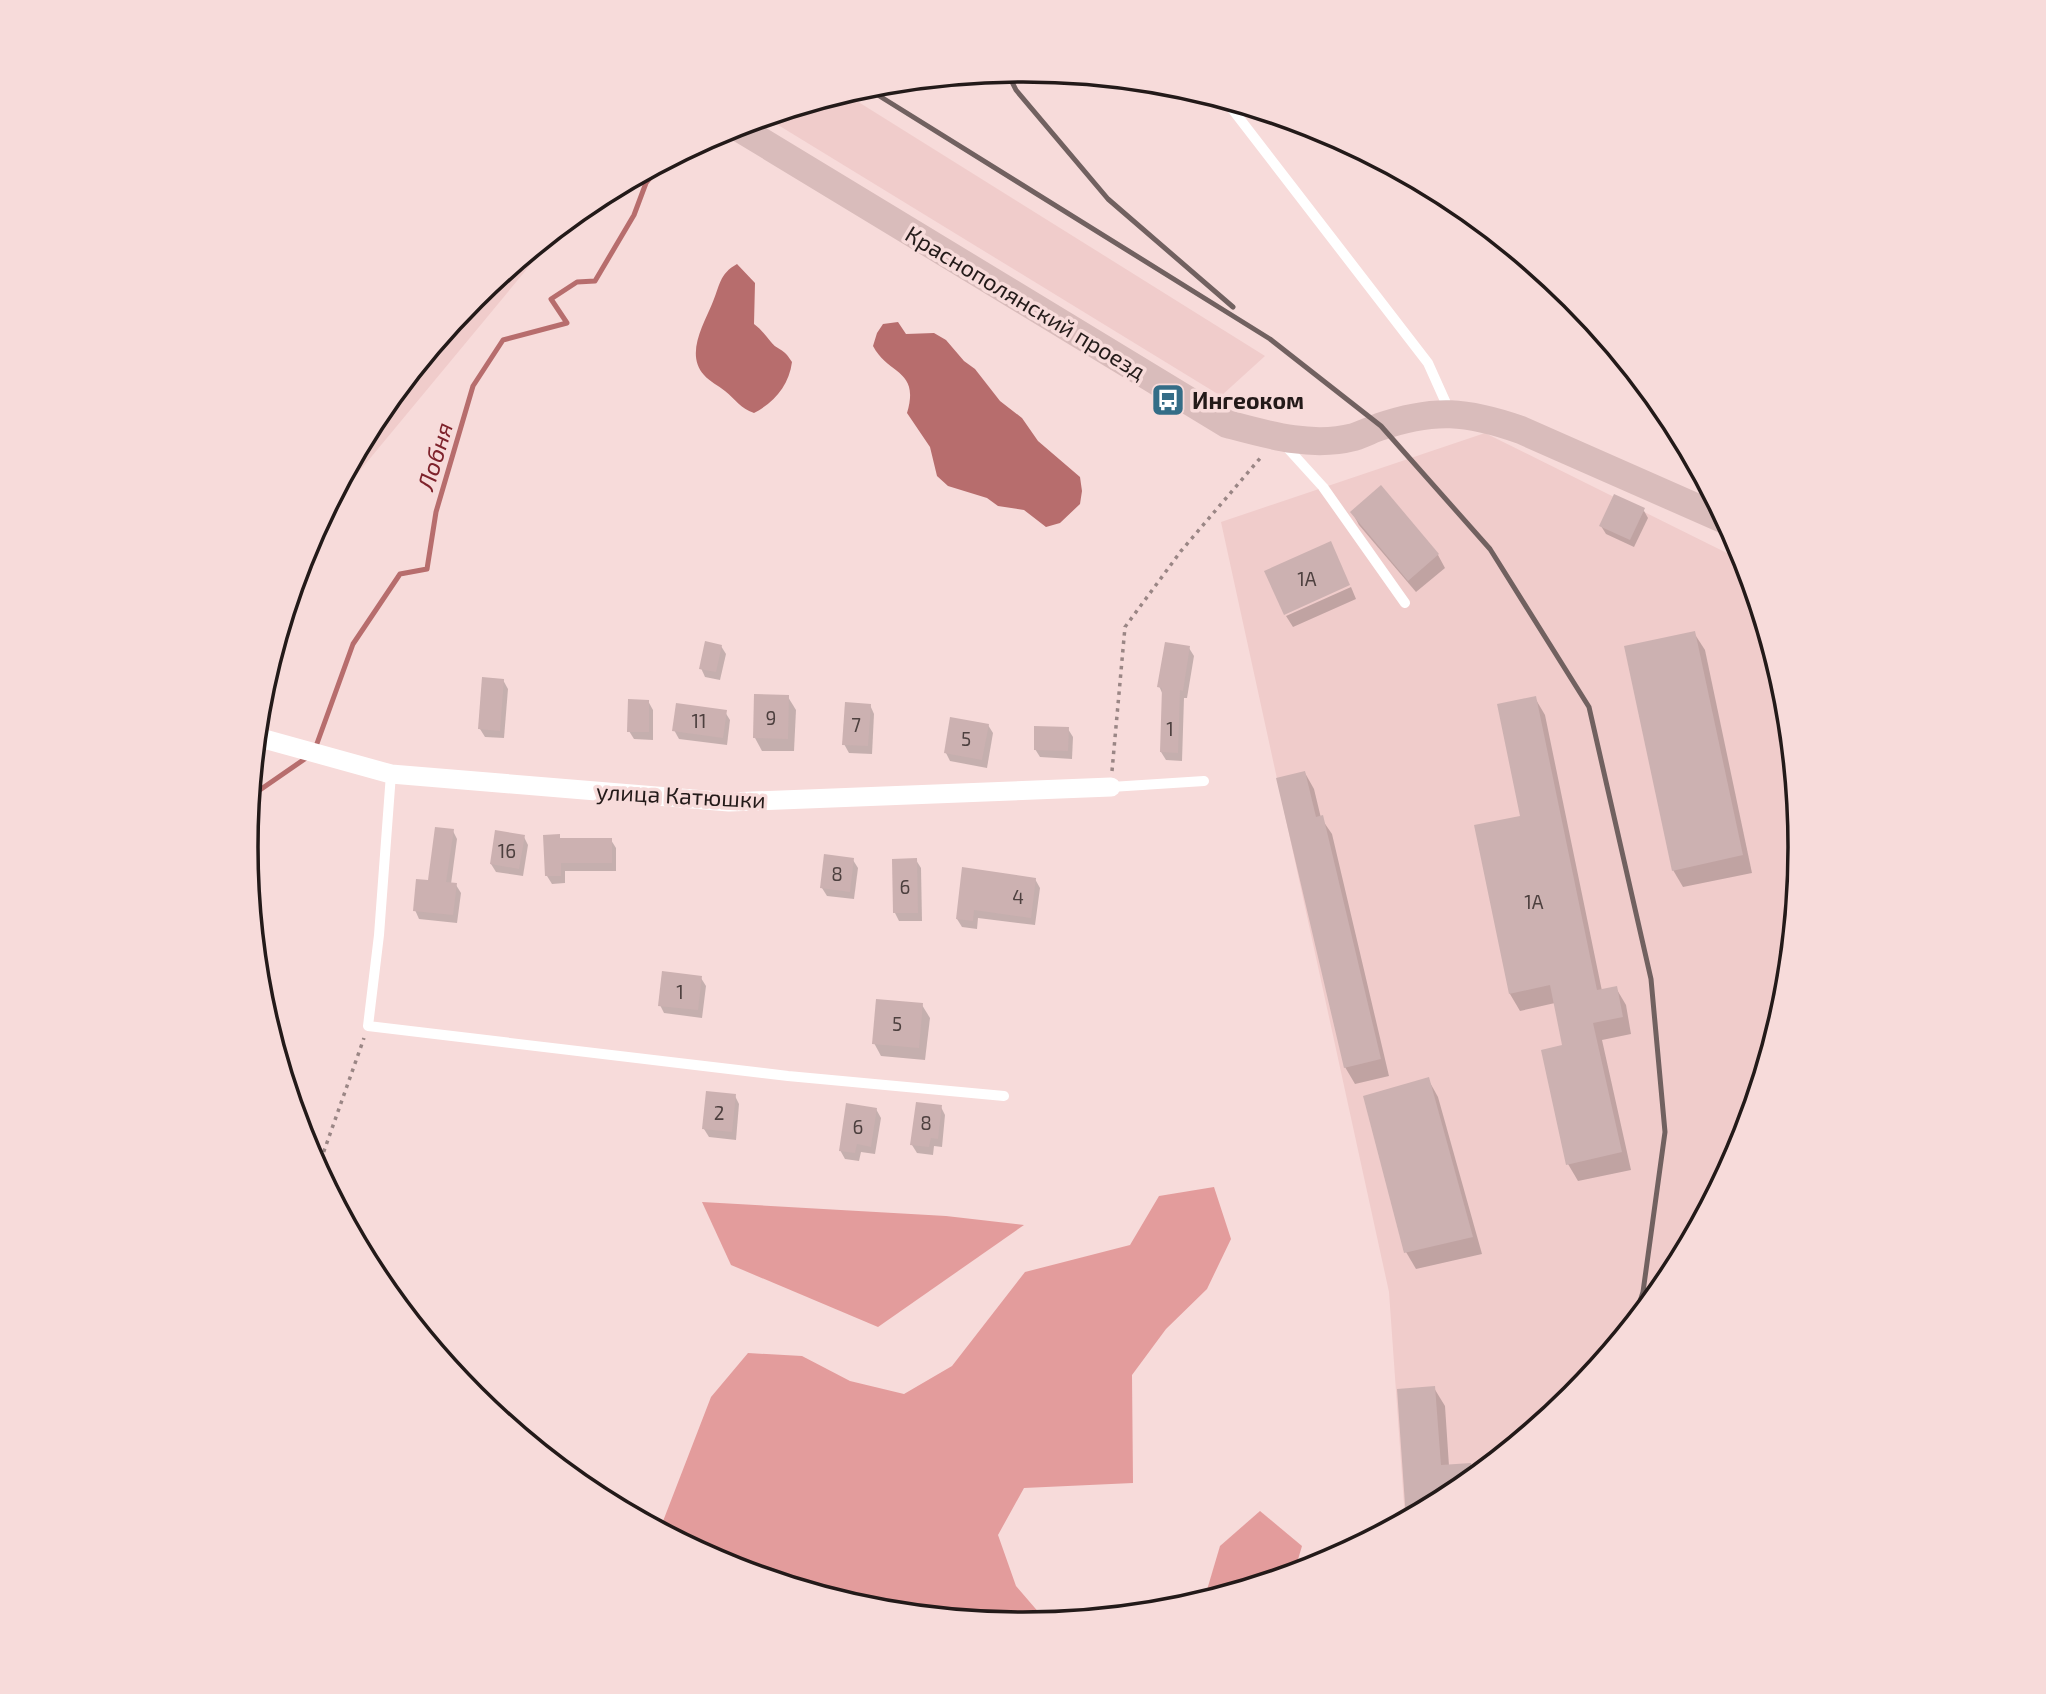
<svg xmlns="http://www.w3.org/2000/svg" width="2046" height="1694" viewBox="0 0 2046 1694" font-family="'Exo 2',sans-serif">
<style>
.built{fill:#f0cccb}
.green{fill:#e39c9c}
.water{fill:#b76d6d}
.shadow{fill:#0003}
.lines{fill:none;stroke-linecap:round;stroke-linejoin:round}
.stream{stroke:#b76d6d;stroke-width:5}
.building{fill:#ccb1b1}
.path{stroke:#9a8685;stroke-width:3.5;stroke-dasharray:3.5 5;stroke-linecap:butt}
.service{stroke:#fff;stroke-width:10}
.minor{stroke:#fff;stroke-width:19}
.secondary{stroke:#d9bcbb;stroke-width:28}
.rail{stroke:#716160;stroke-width:5}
.labels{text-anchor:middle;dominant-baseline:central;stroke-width:7;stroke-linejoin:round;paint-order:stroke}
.number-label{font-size:19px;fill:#4d403f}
.street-label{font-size:23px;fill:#231a19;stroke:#f7dbda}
.poi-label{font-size:23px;font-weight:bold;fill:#231a19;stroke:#f7dbda;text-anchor:start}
.water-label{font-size:24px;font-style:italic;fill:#7e222b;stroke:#f7dbda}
.rim{fill:none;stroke:#231a19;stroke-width:3.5}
</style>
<rect width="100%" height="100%" fill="#f7dbda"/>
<g class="built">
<polygon points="844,93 1265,356 1221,396 765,117"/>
<polygon points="565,223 343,491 337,490 377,415 474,297"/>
<polygon points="1485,433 1745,562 1785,696 1800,847 1785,999 1741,1145 1669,1279 1572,1397 1454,1493 1405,1519 1389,1292 1221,522"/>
</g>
<g class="green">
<polygon points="1214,1187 1231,1239 1207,1289 1166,1329 1132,1375 1133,1483 1024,1488 998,1535 1016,1586 1047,1622 1023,1624 871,1609 725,1565 660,1529 711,1397 748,1353 802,1356 850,1381 904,1394 952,1366 1025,1272 1130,1245 1159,1196"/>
<polygon points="702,1202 946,1216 1024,1225 878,1327 731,1265"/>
<polygon points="1260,1511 1302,1546 1294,1573 1204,1600 1220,1546"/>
</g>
<g class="water">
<path d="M737 264 755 283 754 324C762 330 765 335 771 342 778 351 783 347 792 362 789 385 775 402 754 413 740 408 736 400 725 391 718 385 710 382 704 375 685 354 704 324 712 304 720 286 719 274 737 264Z"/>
<path d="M898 322 906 334 934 333 946 340 964 361 975 369 1000 401 1022 418 1038 441 1080 477 1082 491 1080 504 1060 523 1046 527 1024 510 998 506 987 498 948 486 937 476 930 447 907 413C920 369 889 376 873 346L877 333 883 324Z"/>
</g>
<g class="shadow">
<polygon points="1643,509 1648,518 1634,547 1606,534 1601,526"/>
<polygon points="1352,512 1438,555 1445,568 1416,592 1359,525"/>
<polygon points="1351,587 1356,599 1293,627 1286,616"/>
<polygon points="1694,633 1705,650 1752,873 1683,887 1673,870"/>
<polygon points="721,646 726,654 720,680 705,677 701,668"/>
<polygon points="1189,648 1194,656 1187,698 1184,698 1182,761 1166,760 1161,752 1163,695 1159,686"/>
<polygon points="503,680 508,689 504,738 485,737 480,729"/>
<polygon points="788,697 796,710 794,751 762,751 755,738"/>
<polygon points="1535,698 1545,715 1602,991 1616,988 1626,1005 1631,1034 1602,1040 1631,1170 1578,1181 1568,1164 1564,1046 1555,1003 1520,1011 1510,994 1522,817"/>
<polygon points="648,701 653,710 653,740 634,739 629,731"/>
<polygon points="870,705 874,714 872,754 849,753 844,744"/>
<polygon points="725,712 730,720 727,745 679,739 674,730"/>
<polygon points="988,725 993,733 987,768 950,761 946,753"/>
<polygon points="1068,729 1073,737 1072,759 1040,757 1035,749"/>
<polygon points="1305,773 1314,789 1321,818 1332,834 1389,1076 1355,1084 1345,1067"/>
<polygon points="453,831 457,839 451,884 456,885 461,893 457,923 419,919 415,910"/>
<polygon points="524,837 528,845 523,876 496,872 491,864"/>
<polygon points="561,840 611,840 616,848 616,871 565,871 565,883 552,884 547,876"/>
<polygon points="853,860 858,868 854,899 827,896 822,888"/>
<polygon points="916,860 921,868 922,921 899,921 895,913"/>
<polygon points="963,869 1035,879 1040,888 1035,925 978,918 977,929 962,927 957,919"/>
<polygon points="701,978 706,986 702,1018 664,1013 660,1005"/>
<polygon points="922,1005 930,1018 925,1060 881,1056 874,1043"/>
<polygon points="1428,1079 1438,1097 1482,1254 1416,1269 1406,1252"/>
<polygon points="735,1096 739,1104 736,1140 709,1137 704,1129"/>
<polygon points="941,1107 945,1115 942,1147 934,1146 933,1155 917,1153 912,1145"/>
<polygon points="876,1109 881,1118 875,1154 861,1152 859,1161 845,1159 840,1150"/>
<polygon points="1434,1388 1445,1406 1449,1466 1470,1465 1476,1476 1454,1493 1408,1518 1399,1390"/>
</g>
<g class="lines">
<g class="stream">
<polyline points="315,749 353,644 400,574 427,569 436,512 473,386 503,340 567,323 551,299 577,282 595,281 634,215 646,183 662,163"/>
<polyline points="251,796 309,756"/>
</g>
</g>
<g class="building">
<polygon points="1381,485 1439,554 1408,581 1350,512"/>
<polygon points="1614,494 1645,508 1630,540 1599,526"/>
<polygon points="1331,541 1350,585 1284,615 1264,571"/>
<polygon points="1695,631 1743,855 1672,871 1624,646"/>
<polygon points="705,641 722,645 716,672 699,669"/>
<polygon points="1165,642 1190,646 1183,691 1180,690 1178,753 1160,752 1162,688 1157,687"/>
<polygon points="482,677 504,679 500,731 478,729"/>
<polygon points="754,694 789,695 788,739 753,738"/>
<polygon points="1536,696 1597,990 1617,986 1623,1017 1593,1023 1622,1152 1566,1165 1541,1050 1562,1045 1550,985 1509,994 1474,825 1520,816 1497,704"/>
<polygon points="628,699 649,700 649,732 627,732"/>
<polygon points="845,702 871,704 868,746 842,745"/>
<polygon points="676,703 727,710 723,738 672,731"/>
<polygon points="950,717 989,724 982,760 944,753"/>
<polygon points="1034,726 1069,727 1068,751 1034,750"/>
<polygon points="1305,771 1316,817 1323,815 1381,1059 1344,1068 1276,778"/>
<polygon points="435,827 454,829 446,882 457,883 453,915 413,911 416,879 428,880"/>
<polygon points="495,830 525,835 519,869 490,864"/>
<polygon points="560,834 560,838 612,838 612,863 561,863 561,876 545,876 543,835"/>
<polygon points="824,854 854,858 850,892 820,888"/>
<polygon points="917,858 918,913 893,913 892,859"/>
<polygon points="962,867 1036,878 1031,918 974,910 973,921 956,919"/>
<polygon points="662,971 702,976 698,1010 658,1006"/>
<polygon points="876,999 923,1003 919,1048 872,1044"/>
<polygon points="1429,1077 1473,1237 1404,1253 1363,1096"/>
<polygon points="706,1091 736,1094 732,1132 702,1129"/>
<polygon points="916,1102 942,1105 938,1139 931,1138 929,1147 910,1145"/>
<polygon points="846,1103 877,1108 871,1147 857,1144 855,1153 839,1151"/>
<polygon points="1435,1386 1441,1465 1471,1463 1472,1479 1454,1493 1406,1519 1397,1389"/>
</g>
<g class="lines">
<g class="path">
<polyline points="1727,543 1741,550"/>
<polyline points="1112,771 1125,627 1181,551 1262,456"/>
<polyline points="318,1168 364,1038"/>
</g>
<g class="service">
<polyline points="1226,101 1428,363 1450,412"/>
<polyline points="1283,443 1323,487 1405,603"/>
<polyline points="391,774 379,935 368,1026 788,1076 1004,1096"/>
<polyline points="1111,787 1204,781"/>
</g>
<polyline class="minor" points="257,737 391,774 729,802 1111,787"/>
<path class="secondary" d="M736 126 1227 424C1268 435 1312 448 1354 437 1363 434 1371 430 1379 427 1434 408 1467 411 1521 430L1725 520"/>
<g class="rail">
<polyline points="1007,72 1016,90 1108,199 1233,307"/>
<polyline points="865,87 1270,339 1381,426 1490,549 1589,707 1651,979 1665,1132 1643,1292 1633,1323"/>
</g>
</g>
<defs>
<symbol id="bus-square" viewBox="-11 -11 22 22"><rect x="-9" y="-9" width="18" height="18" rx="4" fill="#346d87" stroke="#f7dbda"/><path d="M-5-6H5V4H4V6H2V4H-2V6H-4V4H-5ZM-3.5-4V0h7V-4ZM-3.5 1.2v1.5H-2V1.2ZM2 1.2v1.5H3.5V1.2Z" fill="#fff"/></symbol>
</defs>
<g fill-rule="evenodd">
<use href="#bus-square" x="1149" y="381" width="38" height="38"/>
</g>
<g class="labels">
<g class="number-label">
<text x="1307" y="578">1А</text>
<text x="771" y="717">9</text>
<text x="699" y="720">11</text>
<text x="856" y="724">7</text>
<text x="1170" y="728">1</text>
<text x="966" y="738">5</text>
<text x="507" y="850">16</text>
<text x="837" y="873">8</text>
<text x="905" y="886">6</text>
<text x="1018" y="896">4</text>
<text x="1534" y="901">1А</text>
<text x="680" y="991">1</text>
<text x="897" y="1023">5</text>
<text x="719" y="1112">2</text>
<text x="926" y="1122">8</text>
<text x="858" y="1126">6</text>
</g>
<g class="street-label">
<text transform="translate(1026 302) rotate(31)">Краснополянский проезд</text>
<text transform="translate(681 795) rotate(3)">улица Катюшки</text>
</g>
<g class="poi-label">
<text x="1192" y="400">Ингеоком</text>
</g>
<g class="water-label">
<text transform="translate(434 456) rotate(-73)">Лобня</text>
</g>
</g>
<path d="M0 0H2046V1694H0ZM258 847a765 765 0 1 1 1530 0a765 765 0 1 1-1530 0Z" fill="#f7dbda" fill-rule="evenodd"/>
<path class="rim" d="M258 847a765 765 0 1 1 1530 0a765 765 0 1 1-1530 0Z"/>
</svg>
